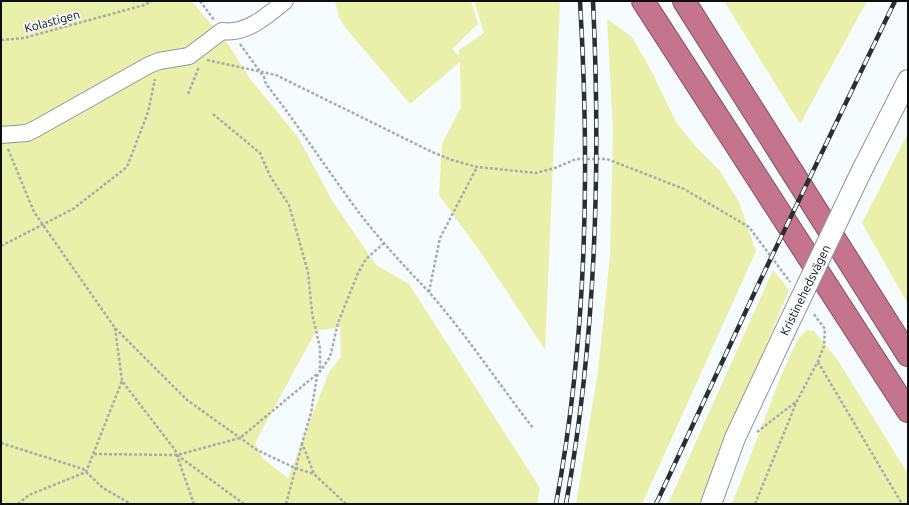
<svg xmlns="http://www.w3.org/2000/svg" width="909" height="505" font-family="Ubuntu,sans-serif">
<rect width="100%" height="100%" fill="#f6fbfe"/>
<path fill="#e9f0a9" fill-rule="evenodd" d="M 1,1 L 191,1 L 226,41 L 251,80 L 298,137 L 333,202 L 376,265 L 409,284 L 540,488 L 537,504 L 1,504 ZM 340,327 L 341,357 L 329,372 L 288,478 L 262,458 L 255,443 L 316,331 Z
M 335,1 L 471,1 L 478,24 L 452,49 L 459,56 L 459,50 L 484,33 L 474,1 L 560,1 L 545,350 L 486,260 L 439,195 L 442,144 L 461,107 L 460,62 L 410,104 L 344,26 L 339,17 Z
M 724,1 L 867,1 L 800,124 Z
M 607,19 L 632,37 L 652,72 L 676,122 L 696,147 L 720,171 L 739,202 L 756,251 L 642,504 L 576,504 L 598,371 L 610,256 L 613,130 Z
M 908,133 L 908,304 L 862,223 Z
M 773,270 L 789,290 L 700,504 L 668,504 Z
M 806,330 L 814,331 L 837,359 L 908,474 L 908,504 L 732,504 L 783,371 L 797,341 Z"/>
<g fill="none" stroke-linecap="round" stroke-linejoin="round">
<g stroke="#909599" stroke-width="18">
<path id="minor" d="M 1,135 L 27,133 L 37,128 L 149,65 L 159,61 L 189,56 L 222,31 C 246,35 268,15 285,1"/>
</g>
<g stroke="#909599" stroke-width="22">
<path id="tertiary" d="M 862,170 L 908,80
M 711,504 L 735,438 L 787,327"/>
</g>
<g stroke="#835060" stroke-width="24">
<path id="motorway" d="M 643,1 L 908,411
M 684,1 L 908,355"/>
</g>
<path stroke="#a8acaf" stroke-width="2.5" stroke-dasharray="3 2" stroke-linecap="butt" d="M 200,1 L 214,20
M 1,40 L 24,38 L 144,5 L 152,1
M 240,44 L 264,77 L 266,84 C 299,126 328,171 360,214 C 381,241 404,266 428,291 C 466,334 498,383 533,428
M 207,60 L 276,75 L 432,152 L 452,160 L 477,167 L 536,173 L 555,168 L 576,159 L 607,159 L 684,189 L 749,227 L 790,282
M 188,94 L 199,67
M 213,114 L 260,153 L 270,176 L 289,205 L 308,272 L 312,313 L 320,348 L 320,367 L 319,371
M 8,149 L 34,212 L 115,328 L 187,400 L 257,450 L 295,468 L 314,474
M 1,246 L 73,209 L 127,167 L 148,112 L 155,79
M 429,292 L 440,238 L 477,167
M 115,328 L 122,381 L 175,450 L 194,504
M 818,362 L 902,504
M 757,432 L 797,401
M 1,443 L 83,469 L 103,488 L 131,504
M 94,454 L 177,455 L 240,438 L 317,374
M 177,455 L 244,504
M 18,504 L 29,495 L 86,472 L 122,381
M 286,504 L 302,444
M 346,504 L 314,474 L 302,443 L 311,413 L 317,376 L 330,357 L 338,323 L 358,273 L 366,259 L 383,244
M 755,504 L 797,401 L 818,361 L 824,346 L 825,329 L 813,313"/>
<use href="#minor" stroke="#fff" stroke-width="16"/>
<use href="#tertiary" stroke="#fff" stroke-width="20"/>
<use href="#motorway" stroke="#c4748c" stroke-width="22"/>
<g stroke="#2b2e2f" stroke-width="4.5">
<path id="rail" d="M 556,504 C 587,338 590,169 580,1
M 566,504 C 596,339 601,169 593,1
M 656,504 L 759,283 L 895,1"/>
</g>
<use href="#rail" stroke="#f6fbfe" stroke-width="3" stroke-dasharray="9" stroke-linecap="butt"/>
<g stroke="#909599" stroke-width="22" stroke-linecap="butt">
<path id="tertiary-bridge" d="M 787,327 L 862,170"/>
</g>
<use href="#tertiary-bridge" stroke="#fff" stroke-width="20"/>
</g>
<g text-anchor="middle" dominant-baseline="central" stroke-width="3.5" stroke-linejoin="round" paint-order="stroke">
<g font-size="12" fill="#0b0d0e" stroke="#f6fbfe">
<text transform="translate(52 21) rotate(-15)">Kolastigen</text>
<text transform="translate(805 290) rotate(-64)">Kristinehedsvägen</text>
</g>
</g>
<rect width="909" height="505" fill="none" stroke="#0b0d0e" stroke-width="4"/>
</svg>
